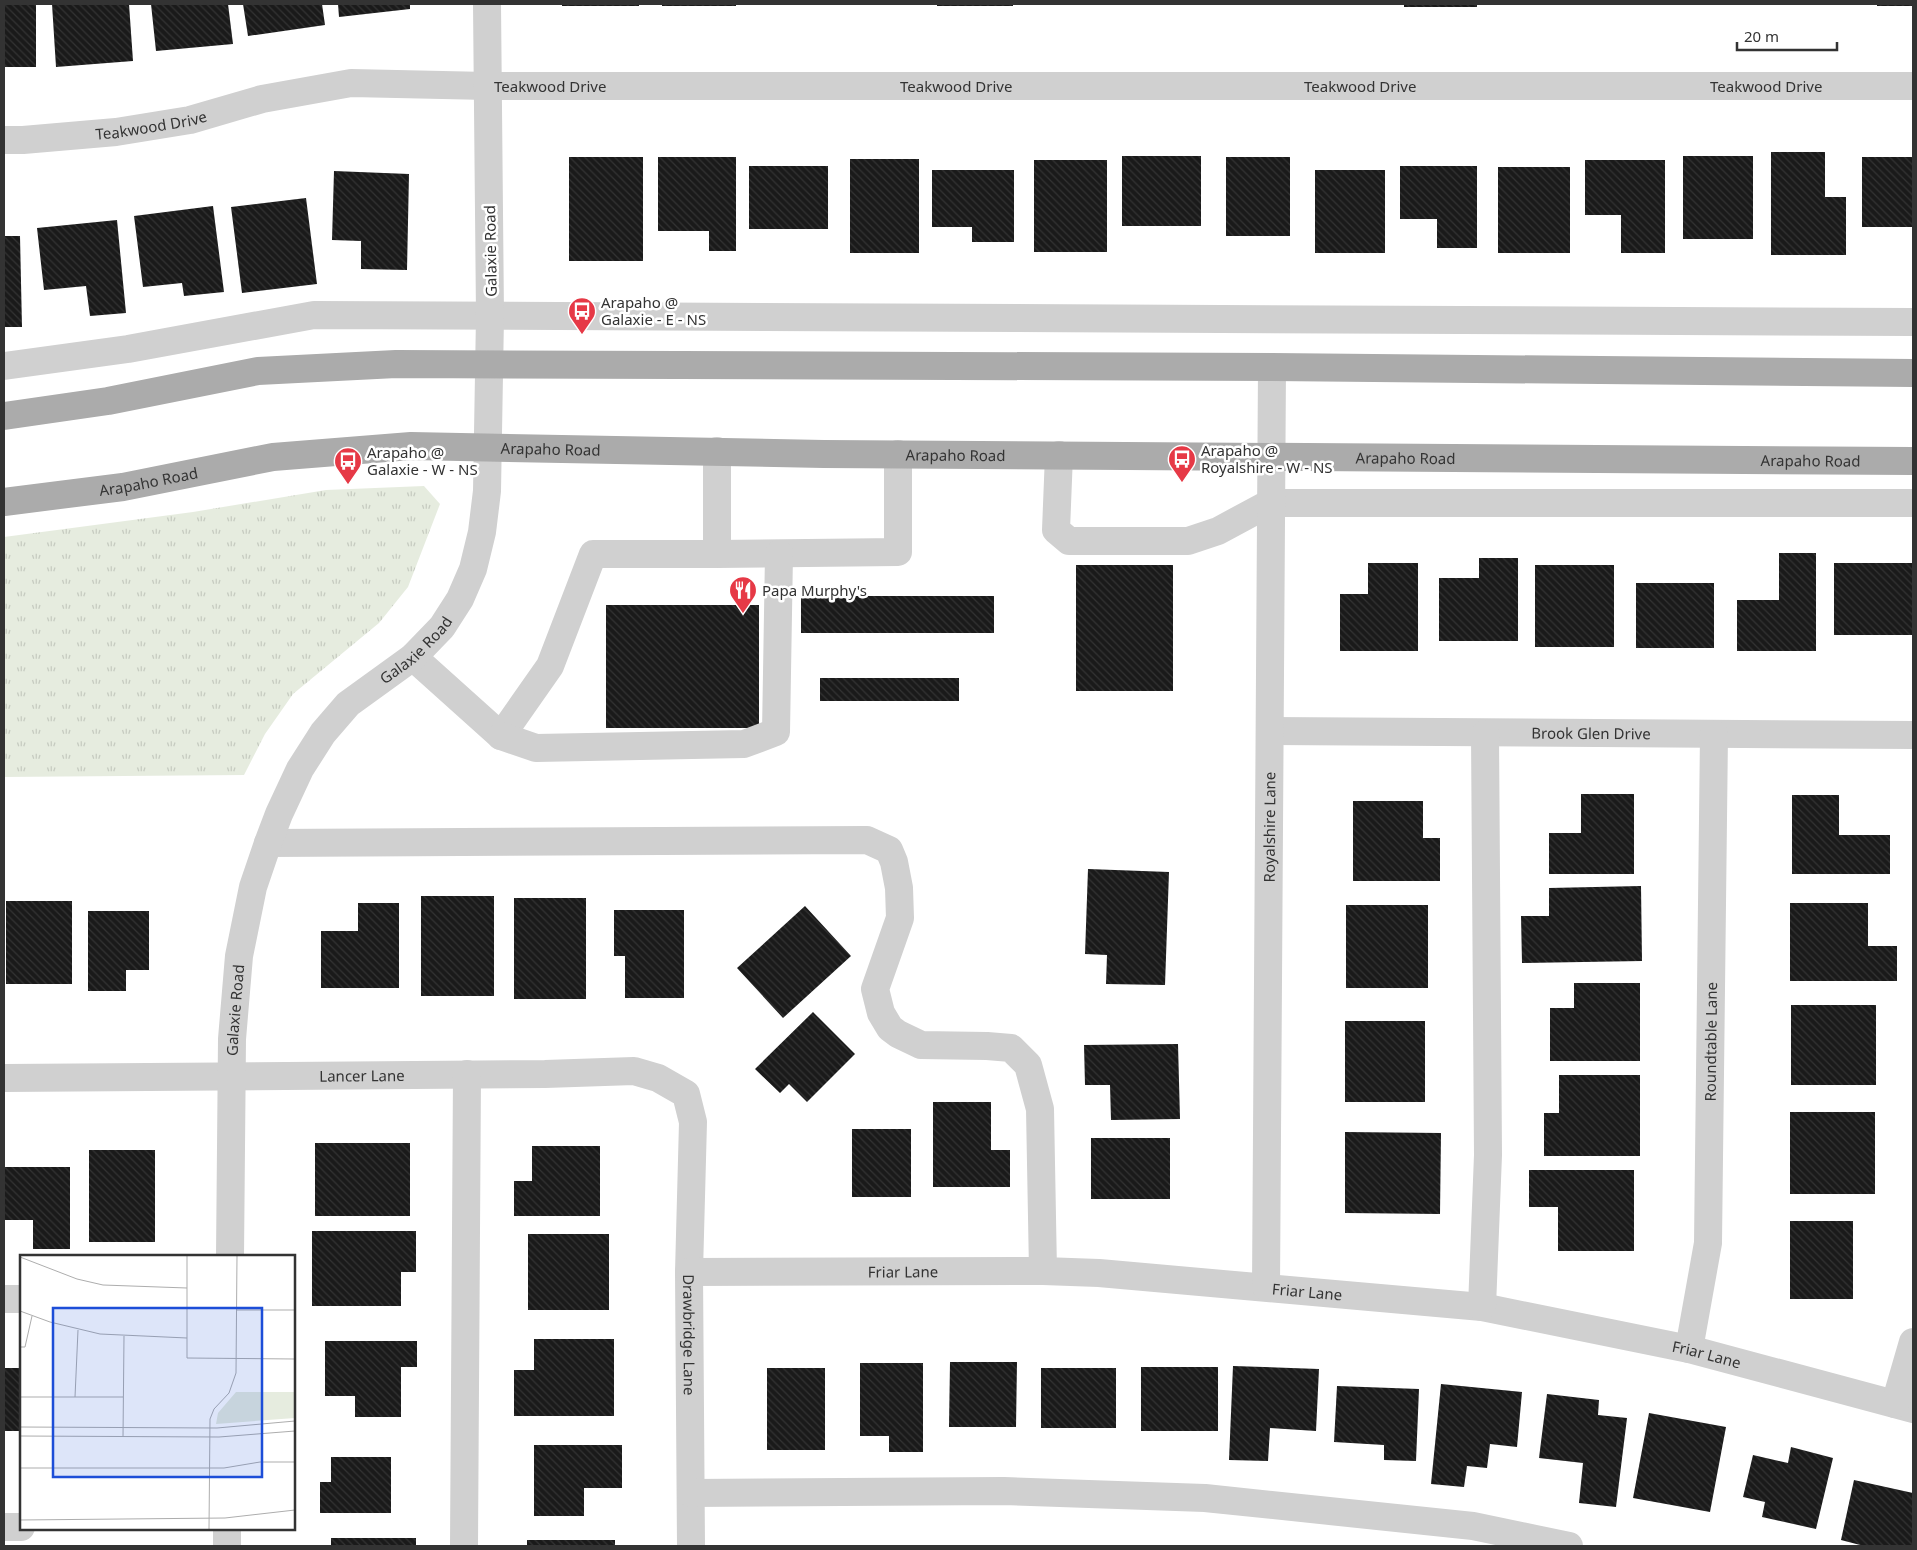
<svg xmlns="http://www.w3.org/2000/svg" width="1917" height="1550" font-family="'Noto Sans',sans-serif">
<defs>
<pattern id="grass-tufts" width="24" height="20" patternUnits="userSpaceOnUse" patternTransform="scale(1.25)"><rect width="24" height="20" fill="#e6ecdf"/><path d="M3 7l-1-3M5 7V3M7 7l1-3M15 17l-1-3M17 17v-4M19 17l1-3" fill="none" stroke="#c6cbc0"/></pattern>
<pattern id="building-back-hatch" width="6" height="6" patternUnits="userSpaceOnUse" patternTransform="scale(1.25)"><rect width="6" height="6" fill="#1a1a1a"/><path d="M-1 5l2 2M0 0l6 6M5-1l2 2" fill="none" stroke="#333"/></pattern>
</defs>
<rect width="100%" height="100%" fill="#fff"/>
<path fill="url(#grass-tufts)" d="M 424,486 L 440,504 L 408,587 L 379,623 L 293,694 L 265,734 L 244,775 L 4,777 L 4,537 L 193,512 L 326,490 Z"/>
<path fill="url(#building-back-hatch)" d="M 4,4 L 36,4 L 36,67 L 4,67 Z
M 52,4 L 129,4 L 133,61 L 56,67 Z
M 151,4 L 228,4 L 233,44 L 156,51 Z
M 243,4 L 322,4 L 325,25 L 248,36 Z
M 338,4 L 410,4 L 410,9 L 339,17 Z
M 562,4 L 639,4 L 639,6 L 562,6 Z
M 662,4 L 736,4 L 736,6 L 662,6 Z
M 937,4 L 1013,4 L 1013,6 L 937,6 Z
M 1404,4 L 1477,4 L 1477,7 L 1404,7 Z
M 1877,4 L 1913,4 L 1913,6 L 1877,6 Z
M 1771,152 L 1825,152 L 1825,197 L 1846,197 L 1846,255 L 1771,255 Z
M 1122,156 L 1201,156 L 1201,226 L 1122,226 Z
M 1683,156 L 1753,156 L 1753,239 L 1683,239 Z
M 569,157 L 643,157 L 643,261 L 569,261 Z
M 658,157 L 736,157 L 736,251 L 709,251 L 709,231 L 658,231 Z
M 1226,157 L 1290,157 L 1290,236 L 1226,236 Z
M 1862,157 L 1913,157 L 1913,227 L 1862,227 Z
M 850,159 L 919,159 L 919,253 L 850,253 Z
M 1034,160 L 1107,160 L 1107,252 L 1034,252 Z
M 1585,160 L 1665,160 L 1665,253 L 1621,253 L 1621,215 L 1585,215 Z
M 749,166 L 828,166 L 828,229 L 749,229 Z
M 1400,166 L 1477,166 L 1477,248 L 1437,248 L 1437,219 L 1400,219 Z
M 1498,167 L 1570,167 L 1570,253 L 1498,253 Z
M 932,170 L 1014,170 L 1014,242 L 972,242 L 972,227 L 932,227 Z
M 1315,170 L 1385,170 L 1385,253 L 1315,253 Z
M 334,171 L 409,174 L 407,270 L 361,269 L 361,241 L 332,240 Z
M 306,198 L 317,284 L 242,293 L 231,207 Z
M 213,206 L 224,292 L 184,296 L 182,283 L 143,287 L 134,216 Z
M 117,220 L 126,313 L 90,316 L 86,286 L 44,290 L 37,228 Z
M 4,236 L 20,236 L 22,327 L 4,327 Z
M 1779,553 L 1816,553 L 1816,651 L 1737,651 L 1737,600 L 1779,600 Z
M 1479,558 L 1518,558 L 1518,641 L 1439,641 L 1439,578 L 1479,578 Z
M 1368,563 L 1418,563 L 1418,651 L 1340,651 L 1340,594 L 1368,594 Z
M 1834,563 L 1912,563 L 1912,635 L 1834,635 Z
M 1076,565 L 1173,565 L 1173,691 L 1076,691 Z
M 1535,565 L 1614,565 L 1614,647 L 1535,647 Z
M 1636,583 L 1714,583 L 1714,648 L 1636,648 Z
M 801,596 L 994,596 L 994,633 L 801,633 Z
M 606,605 L 759,605 L 759,728 L 606,728 Z
M 820,678 L 959,678 L 959,701 L 820,701 Z
M 1581,794 L 1634,794 L 1634,874 L 1549,874 L 1549,833 L 1581,833 Z
M 1792,795 L 1839,795 L 1839,835 L 1890,835 L 1890,874 L 1792,874 Z
M 1353,801 L 1423,801 L 1423,838 L 1440,838 L 1440,881 L 1353,881 Z
M 1088,869 L 1169,872 L 1165,985 L 1106,984 L 1107,955 L 1085,954 Z
M 1641,886 L 1642,961 L 1522,963 L 1521,916 L 1549,916 L 1549,888 Z
M 421,896 L 494,896 L 494,996 L 421,996 Z
M 514,898 L 586,898 L 586,999 L 514,999 Z
M 6,901 L 72,901 L 72,984 L 6,984 Z
M 358,903 L 399,903 L 399,988 L 321,988 L 321,931 L 358,931 Z
M 1790,903 L 1868,903 L 1868,946 L 1897,946 L 1897,981 L 1790,981 Z
M 1346,905 L 1428,905 L 1428,988 L 1346,988 Z
M 805,906 L 851,956 L 783,1018 L 737,968 Z
M 614,910 L 684,910 L 684,998 L 625,998 L 625,956 L 614,956 Z
M 88,911 L 149,911 L 149,970 L 126,970 L 126,991 L 88,991 Z
M 1574,983 L 1640,983 L 1640,1061 L 1550,1061 L 1550,1008 L 1574,1008 Z
M 1791,1005 L 1876,1005 L 1876,1085 L 1791,1085 Z
M 813,1012 L 855,1054 L 807,1102 L 789,1084 L 780,1093 L 755,1069 Z
M 1345,1021 L 1425,1021 L 1425,1102 L 1345,1102 Z
M 1178,1044 L 1180,1119 L 1111,1120 L 1110,1085 L 1085,1085 L 1084,1045 Z
M 1559,1075 L 1640,1075 L 1640,1156 L 1544,1156 L 1544,1113 L 1559,1113 Z
M 933,1102 L 991,1102 L 991,1150 L 1010,1150 L 1010,1187 L 933,1187 Z
M 1790,1112 L 1875,1112 L 1875,1194 L 1790,1194 Z
M 852,1129 L 911,1129 L 911,1197 L 852,1197 Z
M 1345,1132 L 1441,1133 L 1440,1214 L 1345,1213 Z
M 1091,1138 L 1170,1138 L 1170,1199 L 1091,1199 Z
M 315,1143 L 410,1143 L 410,1216 L 315,1216 Z
M 532,1146 L 600,1146 L 600,1216 L 514,1216 L 514,1181 L 532,1181 Z
M 89,1150 L 155,1150 L 155,1242 L 89,1242 Z
M 4,1167 L 70,1167 L 70,1249 L 33,1249 L 33,1220 L 4,1220 Z
M 1529,1170 L 1634,1170 L 1634,1251 L 1558,1251 L 1558,1207 L 1529,1207 Z
M 1790,1221 L 1853,1221 L 1853,1299 L 1790,1299 Z
M 312,1231 L 416,1231 L 416,1272 L 401,1272 L 401,1306 L 312,1306 Z
M 528,1234 L 609,1234 L 609,1310 L 528,1310 Z
M 534,1339 L 614,1339 L 614,1416 L 514,1416 L 514,1370 L 534,1370 Z
M 325,1341 L 417,1341 L 417,1367 L 401,1367 L 401,1417 L 355,1417 L 355,1396 L 325,1396 Z
M 950,1362 L 1017,1362 L 1016,1427 L 949,1427 Z
M 860,1363 L 923,1363 L 923,1452 L 889,1452 L 889,1436 L 860,1436 Z
M 1233,1366 L 1319,1369 L 1316,1431 L 1270,1428 L 1268,1461 L 1229,1460 Z
M 1141,1367 L 1218,1367 L 1218,1431 L 1141,1431 Z
M 4,1368 L 21,1368 L 21,1431 L 4,1431 Z
M 767,1368 L 825,1368 L 825,1450 L 767,1450 Z
M 1041,1368 L 1116,1368 L 1116,1428 L 1041,1428 Z
M 1441,1384 L 1522,1392 L 1517,1447 L 1490,1444 L 1487,1468 L 1467,1466 L 1464,1487 L 1431,1484 Z
M 1337,1386 L 1419,1389 L 1416,1461 L 1384,1460 L 1384,1445 L 1334,1442 Z
M 1547,1394 L 1599,1400 L 1598,1415 L 1627,1418 L 1616,1507 L 1579,1503 L 1583,1463 L 1539,1458 Z
M 1649,1413 L 1726,1427 L 1710,1512 L 1633,1498 Z
M 534,1445 L 622,1445 L 622,1488 L 584,1488 L 584,1516 L 534,1516 Z
M 1791,1447 L 1833,1458 L 1816,1529 L 1762,1517 L 1765,1502 L 1743,1497 L 1753,1455 L 1788,1463 Z
M 331,1457 L 391,1457 L 391,1513 L 320,1513 L 320,1482 L 331,1482 Z
M 1854,1480 L 1913,1493 L 1913,1546 L 1864,1546 L 1841,1540 Z
M 331,1538 L 416,1538 L 416,1546 L 331,1546 Z
M 527,1540 L 615,1540 L 615,1546 L 527,1546 Z"/>
<g fill="none" stroke-linecap="round" stroke-linejoin="round">
<g stroke="#d0d0d0" stroke-width="28">
<path id="s1" d="M 4,140 L 23,140 L 116,132 L 190,120 L 262,99 L 351,83 L 488,86 L 1913,86"/>
<path d="M 4,366 L 128,349 L 314,315 L 1913,322"/>
<path d="M 1059,455 L 1056,530 L 1069,541 L 1188,541 L 1218,531 L 1270,503 L 1913,503"/>
<path d="M 717,554 L 898,552 L 898,454"/>
<path d="M 413,657 L 501,736 L 550,666 L 593,554 L 717,554 L 717,451"/>
<path id="s2" d="M 1270,731 L 1913,735"/>
<path d="M 501,736 L 536,748 L 744,744 L 776,732 L 779,554"/>
<path d="M 268,843 L 867,840 L 889,850 L 894,862 L 899,888 L 900,918 L 875,989 L 881,1013 L 890,1028 L 898,1034 L 921,1045 L 987,1046 L 1011,1048 L 1028,1065 L 1040,1109 L 1043,1271"/>
<path id="s3" d="M 4,1078 L 545,1074 L 634,1071 L 658,1078 L 686,1094 L 693,1122 L 689,1272 L 691,1546"/>
<path id="s4" d="M 230,1256 L 232,1039 L 239,956 L 253,887 L 268,843 L 279,814 L 300,769 L 323,733 L 348,704 L 413,657 L 442,627 L 460,599 L 473,569 L 482,532 L 487,491 L 490,316 L 487,4"/>
<path id="s5" d="M 689,1272 L 1043,1271 L 1099,1273 L 1482,1307 L 1689,1349 L 1913,1409"/>
<path id="s6" d="M 1266,1287 L 1272,367"/>
<path d="M 4,1299 L 21,1299"/>
<path d="M 1482,1307 L 1488,1155 L 1485,734"/>
<path id="s7" d="M 1689,1349 L 1708,1243 L 1714,734"/>
<path d="M 1895,1404 L 1913,1342"/>
<path d="M 691,1493 L 1004,1491 L 1205,1498 L 1473,1526 L 1569,1546"/>
<path d="M 4,1527 L 21,1527"/>
<path d="M 227,1529 L 227,1546"/>
<path d="M 464,1546 L 467,1074"/>
</g>
<g stroke="#ababab" stroke-width="28">
<path d="M 4,416 L 108,401 L 258,371 L 396,364 L 1272,367 L 1913,373"/>
<path id="s8" d="M 4,502 L 123,487 L 273,457 L 411,446 L 824,454 L 1913,461"/>
</g>
</g>
<defs>
<g id="bus-pin" transform="scale(1.4375)"><path d="M0 17L-7.5 6A9.5 9.5 0 1 1 7.5 6Z" fill="#e63946" stroke="#fff"/><path d="M-5-6H5V4H4V6H2V4H-2V6H-4V4H-5ZM-3.5-4V0h7V-4ZM-3.5 1.2v1.5H-2V1.2ZM2 1.2v1.5H3.5V1.2Z" fill="#fff"/></g>
<g id="restaurant-pin" transform="scale(1.4375)"><path d="M0 17L-7.5 6A9.5 9.5 0 1 1 7.5 6Z" fill="#e63946" stroke="#fff"/><path d="M-5-6h1v4h1v-4h1v4h1v-4h1v5L-1.5 .5V6h-2V.5L-5-1ZM5-6V6H3V1.5H1.5Q1.5-4 5-6Z" fill="#fff"/></g>
</defs>
<g fill-rule="evenodd">
<use href="#bus-pin" x="582" y="311"/>
<use href="#bus-pin" x="1182" y="459"/>
<use href="#bus-pin" x="348" y="461"/>
<use href="#restaurant-pin" x="743" y="590"/>
</g>
<g text-anchor="middle" dominant-baseline="central" stroke-width="5" stroke-linejoin="round" paint-order="stroke">
<g font-size="15" fill="#333" stroke="#fff">
<text stroke="none"><textPath href="#s1" startOffset="552">Teakwood Drive</textPath></text>
<text stroke="none"><textPath href="#s1" startOffset="958">Teakwood Drive</textPath></text>
<text stroke="none"><textPath href="#s1" startOffset="1362">Teakwood Drive</textPath></text>
<text stroke="none"><textPath href="#s1" startOffset="1768">Teakwood Drive</textPath></text>
<text stroke="none"><textPath href="#s1" startOffset="148">Teakwood Drive</textPath></text>
<text transform="translate(490 251) rotate(-91)">Galaxie Road</text>
<text stroke="none"><textPath href="#s8" startOffset="551">Arapaho Road</textPath></text>
<text stroke="none"><textPath href="#s8" startOffset="956">Arapaho Road</textPath></text>
<text stroke="none"><textPath href="#s8" startOffset="1406">Arapaho Road</textPath></text>
<text stroke="none"><textPath href="#s8" startOffset="1811">Arapaho Road</textPath></text>
<text stroke="none"><textPath href="#s8" startOffset="146">Arapaho Road</textPath></text>
<text stroke="none"><textPath href="#s4" startOffset="666">Galaxie Road</textPath></text>
<text stroke="none"><textPath href="#s2" startOffset="321">Brook Glen Drive</textPath></text>
<text stroke="none"><textPath href="#s6" startOffset="460">Royalshire Lane</textPath></text>
<text stroke="none"><textPath href="#s4" startOffset="246">Galaxie Road</textPath></text>
<text stroke="none"><textPath href="#s7" startOffset="309">Roundtable Lane</textPath></text>
<text stroke="none"><textPath href="#s3" startOffset="358">Lancer Lane</textPath></text>
<text stroke="none"><textPath href="#s5" startOffset="214">Friar Lane</textPath></text>
<text stroke="none"><textPath href="#s5" startOffset="619">Friar Lane</textPath></text>
<text stroke="none"><textPath href="#s3" startOffset="929">Drawbridge Lane</textPath></text>
<text stroke="none"><textPath href="#s5" startOffset="1024">Friar Lane</textPath></text>
</g>
<g font-size="15" fill="#333" stroke="#fff" text-anchor="start">
<text x="601" y="302">Arapaho @<tspan x="601" dy="17">Galaxie - E - NS</tspan></text>
<text x="1201" y="450">Arapaho @<tspan x="1201" dy="17">Royalshire - W - NS</tspan></text>
<text x="367" y="452">Arapaho @<tspan x="367" dy="17">Galaxie - W - NS</tspan></text>
<text x="762" y="590">Papa Murphy's</text>
</g>
</g>
<g transform="translate(20 1255)">
<rect width="275" height="275" fill="#fff"/>
<path d="M 216,137 L 275,137 L 275,163 L 196,169 L 198,158 Z" fill="#e6ecdf"/>
<path fill="none" stroke="#adadad" stroke-width="1" d="M 167,1 L 167,103 L 275,104M 0,2 L 57,24 L 83,30 L 167,33M 217,55 L 275,55M 0,56 L 30,67 L 80,79 L 167,83M 0,92 L 5,92 L 12,61M 0,142 L 103,142M 55,142 L 58,75M 0,172 L 197,173 L 275,166M 0,181 L 199,182 L 275,176M 103,182 L 104,81M 0,213 L 204,213 L 240,207 L 275,207M 0,265 L 205,263 L 275,255M 189,274 L 190,164 L 194,154 L 209,138 L 216,118 L 217,1"/>
<path fill="#1d4ed8" fill-opacity="0.15" stroke="#1d4ed8" stroke-width="2.5" d="M 33,53 L 242,53 L 242,222 L 33,222 Z"/>
<rect width="275" height="275" fill="none" stroke="#333" stroke-width="2.5"/>
</g>
<rect width="1917" height="1550" fill="none" stroke="#333333" stroke-width="10"/>
<path d="M1737 42v8h100v-8" fill="none" stroke="#333333" stroke-width="2.5"/>
<text x="1744" y="42" font-size="15" fill="#333333" stroke="#ffffff" stroke-width="4" paint-order="stroke">20 m</text>
</svg>
